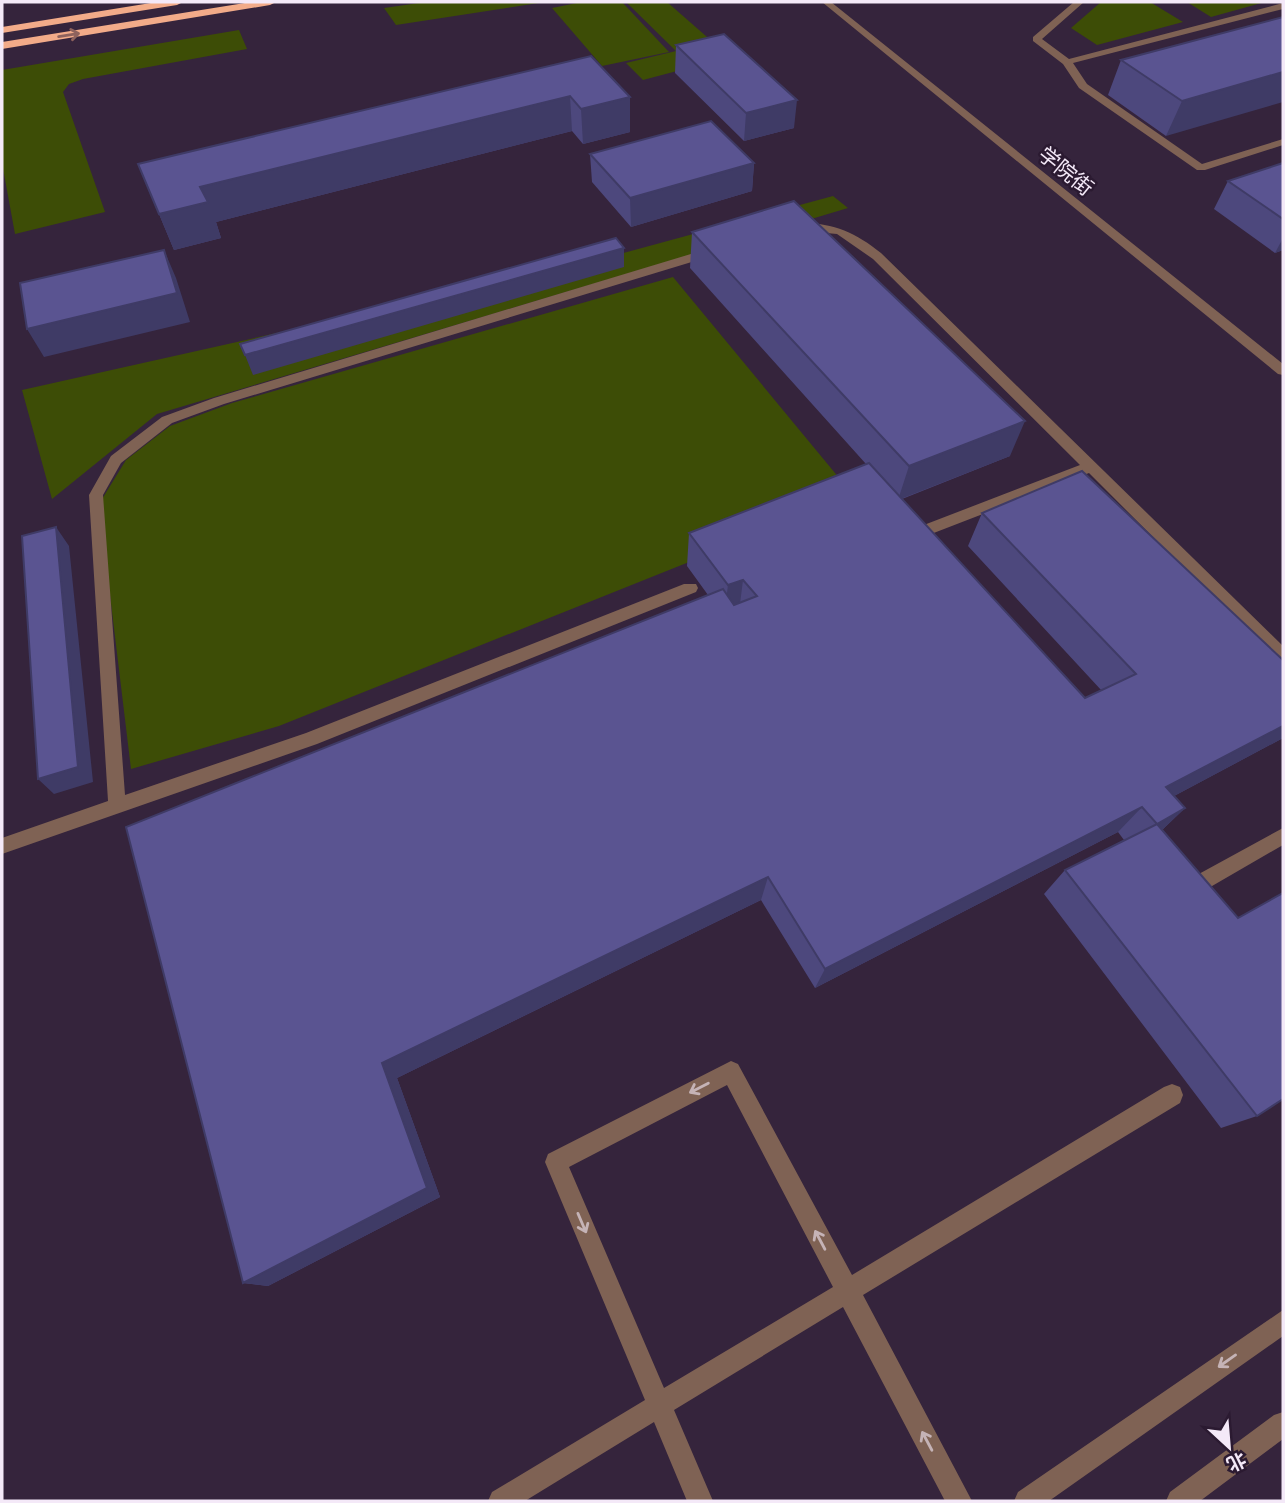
<svg xmlns="http://www.w3.org/2000/svg" width="1285" height="1503" font-family="Arial,'Noto Sans SC',sans-serif">
<rect width="100%" height="100%" fill="#35243c"/>
<path fill="#3d4d06" d="M 426,2 L 545,2 L 396,25 L 384,8 Z
M 582,2 L 622,2 L 669,52 L 602,66 L 552,8 Z
M 626,2 L 667,2 L 730,57 L 643,80 L 626,63 L 676,51 Z
M 1101,2 L 1150,2 L 1183,22 L 1097,45 L 1071,28 Z
M 1187,2 L 1265,2 L 1211,17 Z
M 239,30 L 247,49 L 83,79 L 69,84 L 63,92 L 105,212 L 15,234 L 2,163 L 2,70 Z
M 833,196 L 848,208 L 157,414 L 52,499 L 22,390 L 572,267 Z
M 673,277 L 854,496 L 279,726 L 131,769 L 99,504 L 126,460 L 170,426 L 232,403 Z"/>
<g fill="none" stroke-linecap="round" stroke-linejoin="round">
<path fill="#7f6254" fill-rule="evenodd" d="M 822,2 L 831,2 L 1283,364 L 1283,375 L 1278,374 Z
M 1074,2 L 1084,2 L 1042,39 L 1069,59 L 1283,3 L 1283,9 L 1073,63 L 1087,84 L 1202,164 L 1283,139 L 1283,145 L 1205,170 L 1197,170 L 1079,88 L 1063,64 L 1033,41 L 1033,37 Z
M 798,223 C 832,222 855,232 881,253 L 1283,646 L 1283,663 L 1277,661 L 1089,473 L 913,541 L 903,541 L 900,537 L 903,533 L 1080,465 L 873,259 L 837,234 L 794,230 L 794,224 Z
M 714,247 L 718,248 L 718,254 L 224,404 L 172,423 L 121,463 L 103,495 L 125,795 L 306,733 L 684,584 L 696,584 L 698,588 L 696,592 L 317,744 L 2,854 L 2,838 L 108,801 L 89,495 L 111,456 L 162,417 L 214,398 Z
M 1283,828 L 1283,845 L 1200,893 L 1193,896 L 1186,893 L 1184,887 L 1186,881 Z
M 731,1061 L 738,1064 L 852,1275 L 1164,1087 L 1172,1084 L 1180,1087 L 1183,1095 L 1180,1103 L 863,1295 L 972,1501 L 945,1501 L 843,1307 L 674,1410 L 713,1501 L 687,1501 L 654,1422 L 525,1501 L 488,1501 L 492,1492 L 645,1400 L 545,1162 L 548,1154 ZM 727,1085 L 833,1287 L 664,1388 L 569,1167 Z
M 1283,1310 L 1283,1336 L 1049,1501 L 1014,1501 L 1018,1492 Z
M 1283,1412 L 1283,1439 L 1200,1501 L 1166,1501 L 1170,1492 L 1274,1415 Z"/>
<path fill="#f2ab89" fill-rule="evenodd" d="M 157,2 L 183,2 L 177,5 L 2,33 L 2,27 Z
M 251,2 L 276,2 L 270,5 L 2,49 L 2,42 Z"/>
</g>
<path fill="#4d487d" d="M 1283,17 L 1166,136 L 1108,95 L 1121,60 Z
M 676,45 L 794,128 L 744,141 L 675,73 Z
M 591,56 L 630,97 L 630,132 L 583,144 L 572,131 L 216,222 L 221,238 L 174,250 L 159,214 Z
M 590,154 L 754,163 L 752,191 L 631,227 L 592,182 Z
M 1283,163 L 1283,250 L 1275,253 L 1214,209 L 1228,181 Z
M 692,232 L 1010,456 L 902,499 L 1085,698 L 1102,691 L 968,546 L 982,513 L 1283,660 L 1283,738 L 1174,796 L 1185,808 L 1162,830 L 1257,1116 L 1221,1128 L 1044,894 L 1065,870 L 1124,840 L 1118,832 L 815,988 L 761,900 L 397,1078 L 440,1197 L 268,1286 L 243,1283 L 708,595 L 687,566 L 689,533 L 866,464 L 690,268 Z"/>
<path fill="#3f3b66" d="M 1283,72 L 1283,102 L 1166,136 L 1182,101 Z
M 570,96 L 572,131 L 216,222 L 221,238 L 174,250 L 159,214 L 200,187 Z
M 630,97 L 630,132 L 583,144 L 581,109 Z
M 797,100 L 794,128 L 744,141 L 746,113 Z
M 754,163 L 752,191 L 631,227 L 630,198 Z
M 1283,238 L 1283,250 L 1275,253 Z
M 624,248 L 624,267 L 253,375 L 245,355 Z
M 164,250 L 176,278 L 190,322 L 44,357 L 27,329 Z
M 1025,421 L 1010,456 L 898,500 L 909,466 Z
M 56,527 L 69,546 L 93,782 L 54,794 L 38,779 Z
M 743,580 L 739,612 L 724,617 L 728,585 Z
M 1283,726 L 1283,738 L 1146,811 L 1166,787 Z
M 1142,807 L 1118,832 L 815,988 L 825,969 Z
M 1185,808 L 1158,834 L 1157,824 Z
M 768,877 L 761,900 L 397,1078 L 440,1197 L 268,1286 L 243,1283 L 382,1063 Z"/>
<path fill="#5a5491" stroke="#3f3b66" stroke-width="2" d="M 1283,17 L 1283,72 L 1182,101 L 1121,60 Z
M 724,34 L 797,100 L 746,113 L 676,45 Z
M 591,56 L 630,97 L 581,109 L 570,96 L 200,187 L 208,202 L 159,214 L 138,164 Z
M 711,121 L 754,163 L 630,198 L 590,154 Z
M 1283,163 L 1283,219 L 1228,181 Z
M 794,201 L 1025,421 L 909,466 L 692,232 Z
M 616,238 L 624,248 L 245,355 L 240,344 Z
M 164,250 L 177,293 L 27,329 L 20,283 Z
M 869,463 L 1085,698 L 1136,674 L 982,513 L 1082,471 L 1283,660 L 1283,726 L 1166,787 L 1185,808 L 1157,824 L 1142,807 L 825,969 L 768,877 L 382,1063 L 427,1188 L 243,1283 L 126,827 L 723,589 L 734,605 L 757,596 L 743,580 L 728,585 L 689,533 Z
M 56,527 L 78,767 L 38,779 L 22,536 Z
M 1157,824 L 1238,918 L 1283,893 L 1283,1099 L 1257,1116 L 1065,870 Z"/>
<defs><path id="oneway-shaft" d="M-6 0H5M1.5-3L5.5 0L1.5 3" fill="none" stroke-width="1.6" stroke-linecap="round" stroke-linejoin="round" transform="scale(1.75)"/></defs>
<use stroke="#8e625d" href="#oneway-shaft" transform="translate(69 35) rotate(-9)"/>
<g stroke="#c5b3b6">
<use href="#oneway-shaft" transform="translate(699 1088) rotate(153)"/>
<use href="#oneway-shaft" transform="translate(582 1223) rotate(67)"/>
<use href="#oneway-shaft" transform="translate(820 1240) rotate(-118)"/>
<use href="#oneway-shaft" transform="translate(1227 1361) rotate(145)"/>
<use href="#oneway-shaft" transform="translate(927 1441) rotate(-118)"/>
</g>
<g text-anchor="middle" dominant-baseline="central" stroke-width="5" stroke-linejoin="round" paint-order="stroke">
<g font-size="21" fill="#f4e9f8" stroke="#2b1a31">
<text transform="translate(1066 171) rotate(39)">学院街</text>
</g>
</g>
<rect width="1285" height="1503" fill="none" stroke="#f4e9f8" stroke-width="7"/>
<g transform="translate(1229 1447) rotate(154)" stroke="#2b1a31" stroke-width="5" paint-order="stroke">
<path d="M0-5L12 26L0 18L-12 26Z" fill="#f4e9f8"/>
<text y="-10" font-size="19" font-weight="bold" text-anchor="middle" fill="#f4e9f8">北</text>
</g>
</svg>
